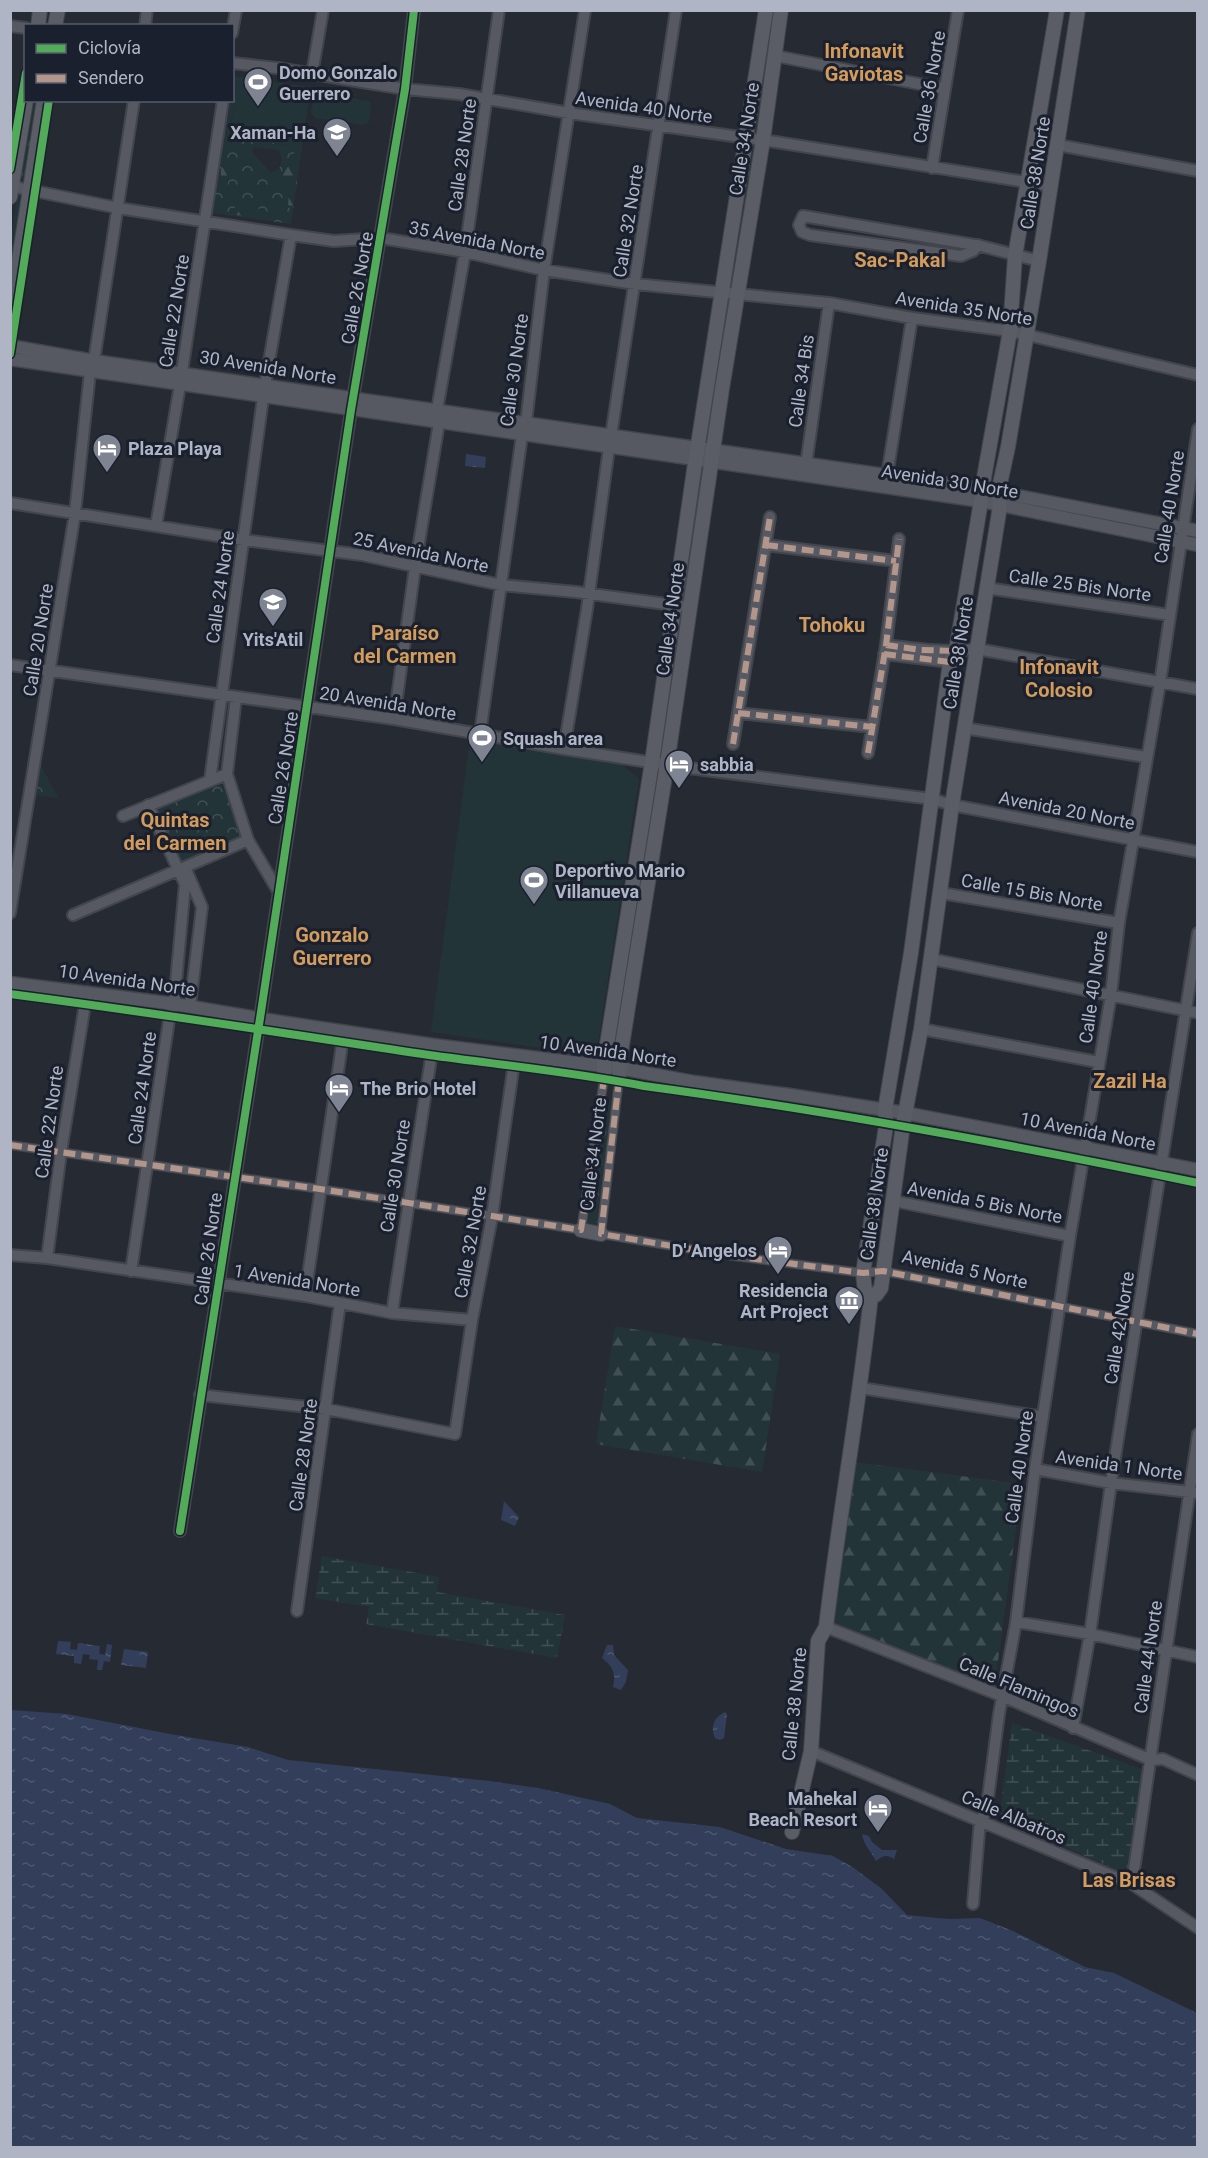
<svg xmlns="http://www.w3.org/2000/svg" width="1208" height="2158" font-family="Roboto,sans-serif">
<defs>
<pattern id="grass-tufts" width="24" height="20" patternUnits="userSpaceOnUse" patternTransform="scale(1.5)"><rect width="24" height="20" fill="#233438"/><path d="M3 7l-1-3M5 7V3M7 7l1-3M15 17l-1-3M17 17v-4M19 17l1-3" fill="none" stroke="#404f53"/></pattern>
<pattern id="forest-firs" width="22" height="20" patternUnits="userSpaceOnUse" patternTransform="scale(1.5)"><rect width="22" height="20" fill="#233438"/><path d="M5 1l3.5 6h-7zM16 11l3.5 6h-7z" fill="#404f53"/></pattern>
<pattern id="wetland-marsh" width="20" height="14" patternUnits="userSpaceOnUse" patternTransform="scale(1.5)"><rect width="20" height="14" fill="#233438"/><path d="M1 5h8M5 5V1M11 12h8M15 12V8" fill="none" stroke="#404f53"/></pattern>
<pattern id="park-crowns" width="20" height="18" patternUnits="userSpaceOnUse" patternTransform="scale(1.5)"><rect width="20" height="18" fill="#233438"/><path d="M2 6a3 3 0 1 1 6 0M12 15a3 3 0 1 1 6 0" fill="none" stroke="#404f53"/></pattern>
<pattern id="water-ripples" width="26" height="14" patternUnits="userSpaceOnUse" patternTransform="scale(1.5)"><rect width="26" height="14" fill="#323e5a"/><path d="M2 4q2-2 4 0t4 0M15 11q2-2 4 0t4 0" fill="none" stroke="#4d5870"/></pattern>
</defs>
<rect width="100%" height="100%" fill="#262a33"/>
<path fill="url(#grass-tufts)" d="M 773,13 L 775,15 L 757,133 L 754,130 L 771,14 Z
M 33,101 L 39,101 L 27,178 L 24,180 L 21,177 Z
M 751,144 L 756,144 L 732,287 L 730,285 Z
M 21,194 L 23,198 L 11,278 L 11,237 L 17,195 Z
M 728,300 L 731,300 L 709,444 L 707,445 L 705,442 Z
M 700,464 L 704,464 L 698,522 L 685,600 L 683,601 L 682,599 Z
M 681,614 L 683,617 L 661,755 L 660,753 L 679,615 Z
M 634,913 L 637,914 L 614,1065 L 610,1065 Z
M 608,1100 L 610,1100 L 612,1105 L 596,1226 L 587,1224 L 606,1103 Z"/>
<path fill="url(#forest-firs)" d="M 233,76 L 260,80 L 259,84 L 237,81 L 229,135 L 225,134 L 230,101 L 232,100 Z
M 294,153 L 300,154 L 292,213 L 274,177 L 283,173 L 287,162 Z
M 222,164 L 231,165 L 226,193 L 218,192 Z
M 235,205 L 262,209 L 261,219 L 234,215 Z
M 615,1326 L 780,1354 L 762,1472 L 596,1444 Z
M 854,1462 L 1022,1484 L 994,1690 L 833,1622 Z"/>
<path fill="url(#wetland-marsh)" d="M 322,1556 L 439,1577 L 437,1592 L 565,1615 L 557,1658 L 366,1624 L 369,1607 L 315,1598 Z
M 1012,1723 L 1142,1769 L 1127,1874 L 999,1819 Z"/>
<path fill="url(#park-crowns)" fill-rule="evenodd" d="M 224,136 L 302,147 L 291,224 L 213,213 ZM 255,147 L 279,150 L 282,161 L 279,169 L 271,173 L 251,151 ZM 294,153 L 300,154 L 292,212 L 288,205 L 289,194 L 275,177 L 283,173 L 287,162 ZM 222,164 L 231,165 L 226,193 L 218,191 ZM 235,206 L 261,209 L 261,218 L 234,215 Z
M 40,764 L 58,798 L 36,795 Z
M 220,780 L 243,838 L 180,865 L 155,806 Z"/>
<path fill="#233438" d="M 233,76 L 311,87 L 302,147 L 224,136 L 229,100 L 225,134 L 230,134 L 237,81 L 259,84 L 259,80 L 234,77 L 233,83 Z
M 315,93 L 369,101 L 371,104 L 369,122 L 364,125 L 315,118 L 311,113 Z
M 470,739 L 623,765 L 639,779 L 596,1056 L 431,1032 Z"/>
<path fill="url(#water-ripples)" d="M 466,454 L 486,457 L 485,468 L 465,466 Z
M 504,1501 L 519,1517 L 515,1526 L 501,1520 Z
M 58,1641 L 71,1642 L 70,1649 L 77,1650 L 78,1643 L 100,1646 L 99,1654 L 105,1655 L 107,1644 L 112,1645 L 110,1662 L 104,1661 L 102,1670 L 97,1670 L 98,1660 L 89,1659 L 90,1655 L 83,1654 L 81,1664 L 74,1663 L 74,1656 L 56,1654 Z
M 607,1645 L 613,1645 L 614,1655 L 628,1670 L 626,1682 L 621,1690 L 613,1687 C 616,1672 613,1667 602,1658 Z
M 124,1649 L 148,1652 L 146,1668 L 121,1665 Z
M 10,1710 L 67,1714 L 170,1734 L 248,1747 L 288,1760 L 490,1781 L 538,1788 L 610,1804 L 637,1818 L 720,1827 L 786,1849 L 833,1856 L 854,1868 L 882,1889 L 907,1915 L 948,1919 L 980,1918 L 1013,1931 L 1085,1967 L 1114,1973 L 1197,2013 L 1197,2147 L 11,2147 Z
M 725,1712 L 727,1714 L 724,1738 L 720,1740 L 715,1738 C 710,1727 714,1717 725,1712 Z
M 862,1834 L 869,1836 L 872,1842 L 882,1850 L 897,1850 L 894,1859 C 886,1854 883,1856 876,1861 C 871,1851 864,1846 862,1834 Z"/>
<g fill="none" stroke-linecap="round" stroke-linejoin="round">
<g stroke="#42454c" stroke-width="10">
<path id="pedestrian" d="M 619,1080 L 601,1234 L 726,1255 L 863,1273 L 883,1271 L 1198,1334
M 10,1145 L 320,1189 L 581,1230 L 604,1079"/>
</g>
<g stroke="#42454c" stroke-width="14">
<path id="minor" d="M 10,26 L 26,28
M 145,26 L 147,10
M 232,33 L 236,10
M 776,56 L 945,89
M 232,63 L 277,68 L 405,89 L 459,94 L 569,113 L 776,142 L 1051,186
M 312,74 L 323,10
M 1058,145 L 1198,171
M 932,168 L 958,10
M 10,186 L 118,208 L 291,235 L 334,241 L 381,238 L 465,252 L 544,270 L 635,284 L 829,303 L 912,318 L 1010,331 L 1198,375
M 978,245 L 973,251 L 961,256 L 810,235 L 802,232 L 799,225 L 803,216 L 981,246 L 1039,261
M 94,361 L 134,100
M 265,385 L 291,235
M 437,410 L 465,252 L 499,10
M 611,436 L 676,10
M 806,465 L 829,303
M 887,476 L 912,318
M 10,503 L 244,540 L 362,555 L 501,585 L 576,592 L 681,606
M 156,526 L 180,385 L 223,100
M 766,545 L 896,561
M 986,588 L 1170,615
M 886,645 C 916,649 946,653 977,649 L 1198,689
M 884,654 L 950,662
M 10,665 L 394,719 L 564,749 L 681,767 L 932,799 L 952,805 L 1198,852
M 236,697 L 227,774 L 248,840 L 278,891
M 738,713 L 872,727
M 394,719 L 415,567 L 439,423
M 964,728 L 1146,757
M 480,734 L 522,435 L 526,423 L 544,270 L 585,10
M 733,744 L 770,517
M 564,749 L 587,609 L 609,448
M 868,753 L 886,645 L 899,539
M 210,780 L 263,398
M 123,816 L 227,774
M 187,872 L 202,907 L 190,1006
M 941,893 L 1119,923
M 10,913 L 75,513 L 90,372
M 73,915 L 248,840
M 931,959 L 1198,1013
M 921,1029 L 1098,1062
M 894,1201 L 1070,1236
M 10,1255 L 47,1258 L 305,1296 L 392,1313 L 472,1320
M 47,1258 L 61,1152 L 87,992
M 131,1271 L 169,1020 L 174,1004 L 185,884 L 148,805
M 305,1296 L 344,1031
M 392,1313 L 433,1045
M 861,1388 L 1043,1417
M 200,1395 L 326,1409 L 455,1434 L 472,1320 L 492,1217 L 515,1056
M 1035,1469 L 1111,1483 L 1198,1493
M 180,1531 L 261,1012 L 351,410 L 405,89 L 414,10
M 297,1611 L 340,1303
M 1016,1622 L 1090,1634 L 1198,1657
M 826,1627 L 1002,1696 L 1151,1760 L 1163,1759 L 1198,1775
M 1073,1728 L 1090,1634 L 1111,1483 L 1198,933
M 811,1751 L 1132,1884 L 1198,1928
M 1132,1884 L 1198,1434
M 973,1904 L 980,1820 L 986,1813 L 999,1714 L 1016,1622 L 1035,1469 L 1070,1236 L 1111,995 L 1119,923 L 1160,683 L 1198,429"/>
</g>
<g stroke="#42454c" stroke-width="15">
<path id="tertiary" d="M 10,346 L 94,361 L 982,489 L 1198,531
M 10,359 L 981,501 L 1198,545
M 10,983 L 174,1004 L 274,1021 L 433,1045 L 619,1068 L 694,1082 L 790,1095 L 905,1113 L 1198,1170"/>
</g>
<g stroke="#42454c" stroke-width="16">
<path id="secondary" d="M 38,26 L 40,10
M 55,26 L 58,10
M 10,197 L 26,100
M 10,317 L 44,100
M 982,489 L 1010,331 L 1015,256 L 1057,10
M 604,1079 L 604,1063 L 652,762 L 694,470 L 766,10
M 619,1080 L 620,1058 L 667,764 L 722,389 L 763,140 L 781,10
M 581,1230 L 601,1234
M 871,1296 L 876,1295 L 881,1288 L 903,1125 L 921,1029 L 952,805 L 1000,506 L 998,493 L 1008,447 L 1039,261 L 1078,10
M 871,1296 L 865,1291 L 863,1273 L 886,1126 L 885,1110 L 911,953 L 950,662 L 956,651 L 981,501
M 792,1832 L 811,1751 L 818,1641 L 826,1627 C 839,1516 859,1407 871,1296"/>
</g>
<use href="#pedestrian" stroke="#565961" stroke-width="8"/>
<use href="#minor" stroke="#565961" stroke-width="10"/>
<use href="#tertiary" stroke="#565961" stroke-width="12"/>
<use href="#secondary" stroke="#5a5d66" stroke-width="14"/>
<path stroke="#b2968c" stroke-width="6" stroke-dasharray="12 6" stroke-linecap="butt" d="M 766,545 L 896,561
M 886,645 L 921,650 L 956,651
M 884,654 L 950,662
M 738,713 L 872,727
M 733,744 L 770,517
M 868,753 L 886,645 L 899,539
M 619,1080 L 601,1234 L 726,1255 L 863,1273 L 883,1271 L 1198,1334
M 10,1145 L 320,1189 L 581,1230 L 604,1079"/>
<g stroke="#1a202d" stroke-width="11">
<path id="cycleway" d="M 10,169 L 26,73
M 10,354 L 49,100
M 10,994 C 150,1012 289,1034 429,1055 C 501,1065 573,1072 644,1086 C 831,1111 1014,1145 1198,1183
M 180,1531 L 261,1012 L 351,410 L 405,89 L 414,10"/>
</g>
<use href="#cycleway" stroke="#51ab58" stroke-width="8"/>
</g>
<defs>
<g id="stadium-pin" transform="scale(1.5)"><path d="M0 17L-7.5 6A9.5 9.5 0 1 1 7.5 6Z" fill="#7f8492" stroke="#1a202d"/><path d="M0-5a6.5 5 0 1 0 0 10a6.5 5 0 1 0 0-10ZM-3.5-1.8h7v3.6h-7Z" fill="#fff"/></g>
<g id="school-pin" transform="scale(1.5)"><path d="M0 17L-7.5 6A9.5 9.5 0 1 1 7.5 6Z" fill="#7f8492" stroke="#1a202d"/><path d="M0-5L7-2L0 1L-7-2ZM-4 1L0 2.5L4 1V4Q0 6-4 4Z" fill="#fff"/></g>
<g id="hotel-pin" transform="scale(1.5)"><path d="M0 17L-7.5 6A9.5 9.5 0 1 1 7.5 6Z" fill="#7f8492" stroke="#1a202d"/><path d="M-6-4.5h1.5V1H6V5H4.5V3h-9V5H-6ZM-4 0a1.8 1.8 0 1 1 3.6 0ZM.5 0V-2.5h3Q6-2.5 6 0Z" fill="#fff"/></g>
<g id="museum-pin" transform="scale(1.5)"><path d="M0 17L-7.5 6A9.5 9.5 0 1 1 7.5 6Z" fill="#7f8492" stroke="#1a202d"/><path d="M0-6L6-3V-2H-6V-3ZM-5-1h2V3h-2ZM-1-1h2V3h-2ZM3-1h2V3H3ZM-6 4H6V6H-6Z" fill="#fff"/></g>
</defs>
<g fill-rule="evenodd">
<use href="#stadium-pin" x="258" y="82"/>
<use href="#school-pin" x="337" y="132"/>
<use href="#hotel-pin" x="107" y="448"/>
<use href="#school-pin" x="273" y="602"/>
<use href="#stadium-pin" x="482" y="738"/>
<use href="#hotel-pin" x="679" y="764"/>
<use href="#stadium-pin" x="534" y="880"/>
<use href="#hotel-pin" x="339" y="1088"/>
<use href="#hotel-pin" x="778" y="1250"/>
<use href="#museum-pin" x="849" y="1300"/>
<use href="#hotel-pin" x="878" y="1808"/>
</g>
<g text-anchor="middle" dominant-baseline="central" stroke-width="6" stroke-linejoin="round" paint-order="stroke">
<g font-size="18" font-weight="bold" fill="#afb5c5" stroke="#1a202d" text-anchor="start">
<text x="279" y="72">Domo Gonzalo<tspan x="279" dy="21">Guerrero</tspan></text>
<text x="316" y="132" text-anchor="end">Xaman-Ha</text>
<text x="128" y="448">Plaza Playa</text>
<text x="273" y="639" text-anchor="middle">Yits'Atil</text>
<text x="503" y="738">Squash area</text>
<text x="700" y="764">sabbia</text>
<text x="555" y="870">Deportivo Mario<tspan x="555" dy="21">Villanueva</tspan></text>
<text x="360" y="1088">The Brio Hotel</text>
<text x="757" y="1250" text-anchor="end">D' Angelos</text>
<text x="828" y="1290" text-anchor="end">Residencia<tspan x="828" dy="21">Art Project</tspan></text>
<text x="857" y="1798" text-anchor="end">Mahekal<tspan x="857" dy="21">Beach Resort</tspan></text>
</g>
<g font-size="18" fill="#afb5c5" stroke="#1a202d">
<text transform="translate(929 87) rotate(-80)">Calle 36 Norte</text>
<text transform="translate(644 107) rotate(8)">Avenida 40 Norte</text>
<text transform="translate(744 139) rotate(-81)">Calle 34 Norte</text>
<text transform="translate(462 155) rotate(-82)">Calle 28 Norte</text>
<text transform="translate(1035 173) rotate(-81)">Calle 38 Norte</text>
<text transform="translate(628 221) rotate(-81)">Calle 32 Norte</text>
<text transform="translate(477 240) rotate(11)">35 Avenida Norte</text>
<text transform="translate(357 288) rotate(-80)">Calle 26 Norte</text>
<text transform="translate(964 308) rotate(9)">Avenida 35 Norte</text>
<text transform="translate(174 311) rotate(-81)">Calle 22 Norte</text>
<text transform="translate(268 367) rotate(9)">30 Avenida Norte</text>
<text transform="translate(514 370) rotate(-82)">Calle 30 Norte</text>
<text transform="translate(801 381) rotate(-82)">Calle 34 Bis</text>
<text transform="translate(950 481) rotate(9)">Avenida 30 Norte</text>
<text transform="translate(1169 507) rotate(-81)">Calle 40 Norte</text>
<text transform="translate(421 552) rotate(12)">25 Avenida Norte</text>
<text transform="translate(1080 585) rotate(8)">Calle 25 Bis Norte</text>
<text transform="translate(220 587) rotate(-82)">Calle 24 Norte</text>
<text transform="translate(670 619) rotate(-82)">Calle 34 Norte</text>
<text transform="translate(38 640) rotate(-81)">Calle 20 Norte</text>
<text transform="translate(958 653) rotate(-81)">Calle 38 Norte</text>
<text transform="translate(388 703) rotate(9)">20 Avenida Norte</text>
<text transform="translate(283 768) rotate(-81)">Calle 26 Norte</text>
<text transform="translate(1067 810) rotate(11)">Avenida 20 Norte</text>
<text transform="translate(1032 892) rotate(10)">Calle 15 Bis Norte</text>
<text transform="translate(127 980) rotate(8)">10 Avenida Norte</text>
<text transform="translate(1093 987) rotate(-82)">Calle 40 Norte</text>
<text transform="translate(608 1051) rotate(8)">10 Avenida Norte</text>
<text transform="translate(142 1088) rotate(-82)">Calle 24 Norte</text>
<text transform="translate(49 1122) rotate(-82)">Calle 22 Norte</text>
<text transform="translate(1088 1131) rotate(11)">10 Avenida Norte</text>
<text transform="translate(593 1154) rotate(-83)">Calle 34 Norte</text>
<text transform="translate(395 1176) rotate(-81)">Calle 30 Norte</text>
<text transform="translate(985 1202) rotate(11)">Avenida 5 Bis Norte</text>
<text transform="translate(874 1204) rotate(-82)">Calle 38 Norte</text>
<text transform="translate(470 1242) rotate(-80)">Calle 32 Norte</text>
<text transform="translate(208 1249) rotate(-82)">Calle 26 Norte</text>
<text transform="translate(965 1269) rotate(12)">Avenida 5 Norte</text>
<text transform="translate(297 1280) rotate(9)">1 Avenida Norte</text>
<text transform="translate(1119 1328) rotate(-81)">Calle 42 Norte</text>
<text transform="translate(303 1455) rotate(-82)">Calle 28 Norte</text>
<text transform="translate(1119 1465) rotate(8)">Avenida 1 Norte</text>
<text transform="translate(1019 1467) rotate(-82)">Calle 40 Norte</text>
<text transform="translate(1148 1657) rotate(-82)">Calle 44 Norte</text>
<text transform="translate(1019 1687) rotate(23)">Calle Flamingos</text>
<text transform="translate(794 1704) rotate(-84)">Calle 38 Norte</text>
<text transform="translate(1014 1817) rotate(23)">Calle Albatros</text>
</g>
<g font-size="20" font-weight="bold" fill="#d39b5c" stroke="#1a202d">
<text x="864" y="51">Infonavit<tspan x="864" dy="23">Gaviotas</tspan></text>
<text x="900" y="260">Sac-Pakal</text>
<text x="832" y="625">Tohoku</text>
<text x="405" y="633">Paraíso<tspan x="405" dy="23">del Carmen</tspan></text>
<text x="1059" y="667">Infonavit<tspan x="1059" dy="23">Colosio</tspan></text>
<text x="175" y="820">Quintas<tspan x="175" dy="23">del Carmen</tspan></text>
<text x="332" y="935">Gonzalo<tspan x="332" dy="23">Guerrero</tspan></text>
<text x="1130" y="1081">Zazil Ha</text>
<text x="1129" y="1880">Las Brisas</text>
</g>
</g>
<rect width="1208" height="2158" fill="none" stroke="#afb5c5" stroke-width="24"/>
<rect x="24" y="24" width="210" height="78" fill="#1a202d" stroke="#565c6a" stroke-width="1.5"/>
<rect x="36" y="44" width="30" height="9" fill="#51ab58" stroke="#565c6a" stroke-width="1.5"/>
<text x="78" y="54" font-size="18" fill="#afb5c5">Ciclovía</text>
<rect x="36" y="74" width="30" height="9" fill="#b2968c" stroke="#565c6a" stroke-width="1.5"/>
<text x="78" y="84" font-size="18" fill="#afb5c5">Sendero</text>
</svg>
